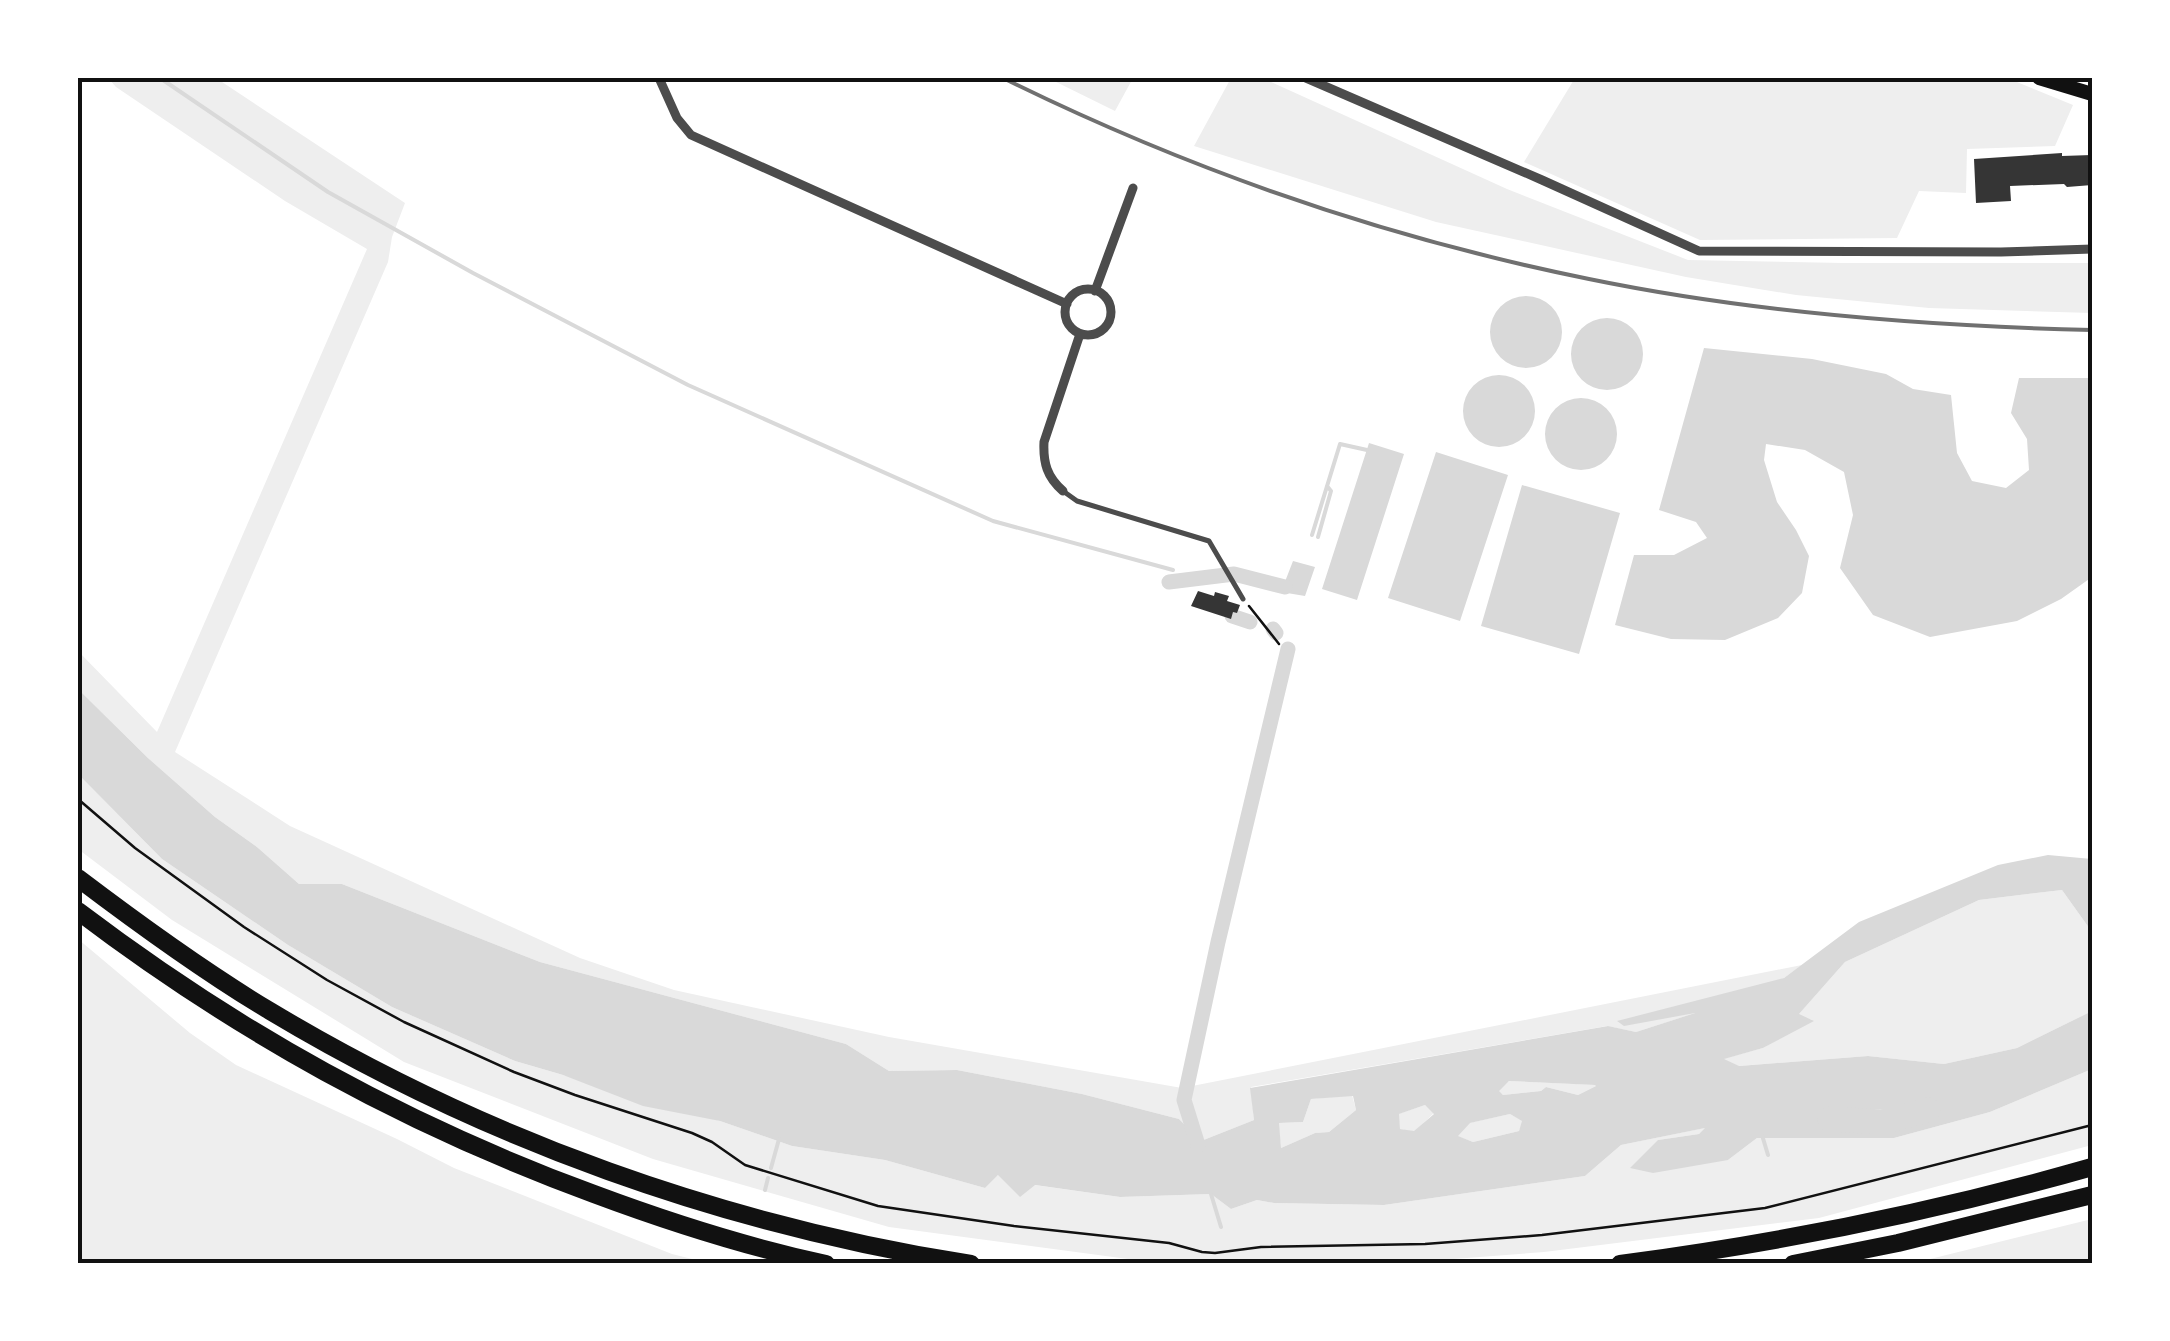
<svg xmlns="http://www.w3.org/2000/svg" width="2170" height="1341" font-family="Arial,sans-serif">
<rect width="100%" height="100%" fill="#fff"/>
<path fill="#eee" d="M 108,78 L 216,78 L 405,203 L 392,237 L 388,262 L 175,752 L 290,826 L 580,958 L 674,990 L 889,1037 L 1182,1088 L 1802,965 L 1784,978 L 1708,1009 L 1636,1032 L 1607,1026 L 1251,1087 L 1254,1120 L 1201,1141 L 1179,1119 L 1082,1094 L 957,1070 L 889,1071 L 846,1044 L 540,962 L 342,884 L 299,884 L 257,847 L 215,817 L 148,758 L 78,689 L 78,651 L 157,732 L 367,249 L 285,201 L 116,87 Z
M 1048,78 L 1133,78 L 1115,111 Z
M 1231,78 L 1262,78 L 1507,189 L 1688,260 L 1843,263 L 2092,263 L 2092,313 L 1929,308 L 1796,295 L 1686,277 L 1436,222 L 1194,146 Z
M 1575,78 L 2007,78 L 2073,105 L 2055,146 L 1967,149 L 1966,193 L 1919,191 L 1897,238 L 1700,240 L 1524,162 Z
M 78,774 L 162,859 L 288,945 L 392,1007 L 515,1061 L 720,1121 L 792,1146 L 885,1160 L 985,1188 L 998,1175 L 1034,1185 L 1120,1197 L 1211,1194 L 1231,1209 L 1257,1200 L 1274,1203 L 1384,1205 L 1585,1176 L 1621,1145 L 1709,1127 L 1699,1134 L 1658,1140 L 1728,1160 L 1757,1138 L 1894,1138 L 1990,1112 L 2092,1069 L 2092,1145 L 1819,1218 L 1544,1252 L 1401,1263 L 1206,1264 L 1143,1261 L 889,1227 L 653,1159 L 404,1062 L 172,920 L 78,849 Z
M 2062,890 L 2092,932 L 2092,1011 L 2017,1048 L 1944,1064 L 1868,1056 L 1738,1066 L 1722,1059 L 1763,1048 L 1812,1020 L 1798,1015 L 1845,962 L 1979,900 Z
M 78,939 L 190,1033 L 236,1065 L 397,1139 L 454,1168 L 672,1254 L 708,1263 L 78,1263 Z
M 1509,1081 L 1598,1085 L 1578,1095 L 1546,1087 L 1541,1091 L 1503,1095 L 1498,1091 Z
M 1352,1095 L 1356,1110 L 1329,1132 L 1315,1133 L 1281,1148 L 1278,1123 L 1303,1122 L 1311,1099 Z
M 1425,1105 L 1434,1113 L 1414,1132 L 1400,1129 L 1398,1114 Z
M 1868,1109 L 1915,1110 L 1881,1125 L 1859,1124 Z
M 1510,1114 L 1523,1121 L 1519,1131 L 1473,1142 L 1457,1136 L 1469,1123 Z
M 2092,1219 L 2092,1263 L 1914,1263 Z"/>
<path fill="#d9d9d9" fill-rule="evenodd" d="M1490 332a36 36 0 1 1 72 0a36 36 0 1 1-72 0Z
M1571 354a36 36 0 1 1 72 0a36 36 0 1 1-72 0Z
M 1704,348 L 1812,359 L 1886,374 L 1913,389 L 1951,395 L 1957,453 L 1972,481 L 2006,488 L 2029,470 L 2027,439 L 2011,413 L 2019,378 L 2092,378 L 2092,577 L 2061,599 L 2017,621 L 1930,637 L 1873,615 L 1840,568 L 1853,515 L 1844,472 L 1805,450 L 1766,444 L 1764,460 L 1777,502 L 1796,530 L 1809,556 L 1802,593 L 1778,618 L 1725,640 L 1671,639 L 1615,625 L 1634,555 L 1674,555 L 1707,538 L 1696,522 L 1659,510 Z
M1463 411a36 36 0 1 1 72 0a36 36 0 1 1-72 0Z
M1545 434a36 36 0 1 1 72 0a36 36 0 1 1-72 0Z
M 1369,443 L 1404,454 L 1357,600 L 1322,589 Z
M 1436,452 L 1508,475 L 1460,621 L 1388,598 Z
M 1522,485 L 1620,513 L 1579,654 L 1481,626 Z
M 1293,561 L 1315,567 L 1305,596 L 1281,592 Z
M 78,689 L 148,758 L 215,817 L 257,847 L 299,884 L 342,884 L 540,962 L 846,1044 L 889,1071 L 957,1070 L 1082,1094 L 1179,1119 L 1201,1141 L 1254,1120 L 1250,1088 L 1608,1026 L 1636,1032 L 1695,1013 L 1624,1026 L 1617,1021 L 1784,978 L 1859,922 L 1998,865 L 2048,855 L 2092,859 L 2092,932 L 2062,890 L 1979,900 L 1845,962 L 1799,1014 L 1814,1021 L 1763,1048 L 1724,1059 L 1739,1066 L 1868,1056 L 1944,1064 L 2017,1048 L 2092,1011 L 2092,1069 L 1990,1112 L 1894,1138 L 1757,1138 L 1728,1160 L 1653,1173 L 1630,1168 L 1658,1140 L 1699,1134 L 1705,1128 L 1621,1145 L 1585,1176 L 1384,1205 L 1274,1203 L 1257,1200 L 1231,1209 L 1211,1194 L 1120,1197 L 1035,1185 L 1020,1197 L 998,1175 L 985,1188 L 885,1160 L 792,1146 L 720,1121 L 643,1106 L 563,1075 L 515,1061 L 392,1007 L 288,945 L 162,859 L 78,774 ZM 1509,1081 L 1595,1085 L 1596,1086 L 1578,1095 L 1546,1087 L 1541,1091 L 1503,1095 L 1499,1091 ZM 1353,1096 L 1356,1110 L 1329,1132 L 1315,1133 L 1281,1148 L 1279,1123 L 1303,1122 L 1311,1099 ZM 1425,1105 L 1434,1114 L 1414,1131 L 1400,1129 L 1399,1114 ZM 1868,1109 L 1912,1110 L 1913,1111 L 1881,1125 L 1859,1124 ZM 1510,1114 L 1522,1121 L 1519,1131 L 1473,1142 L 1458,1136 L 1470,1123 Z"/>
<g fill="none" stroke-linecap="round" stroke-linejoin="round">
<path stroke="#d9d9d9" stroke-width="4" d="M 160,78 L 328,192 L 473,273 L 688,385 L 993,521 L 1173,570
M 1312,535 L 1340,444 L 1367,450
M 1318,537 L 1331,491 L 1327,486
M 1762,1135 L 1768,1155
M 771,1168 L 779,1139
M 765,1190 L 768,1178
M 1211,1194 L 1221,1227"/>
<path stroke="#d9d9d9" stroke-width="15" d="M 1169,582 L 1234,574 L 1285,587
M 1232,616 L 1250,622
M 1273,629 L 1276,633
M 1198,1145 L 1184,1100 L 1218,942 L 1288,649"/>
<path stroke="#d9d9d9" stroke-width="25" d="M 1830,1119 L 1882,1122 L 1928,1110"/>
</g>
<path fill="#353535" d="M 2062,153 L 2062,156 L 2092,155 L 2092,185 L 2067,187 L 2064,184 L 2010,186 L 2011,201 L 1976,203 L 1974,159 Z
M 1198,591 L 1214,596 L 1215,592 L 1229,596 L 1227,601 L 1240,605 L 1237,613 L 1233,612 L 1231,619 L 1191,606 Z"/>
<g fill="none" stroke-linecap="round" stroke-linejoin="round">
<path stroke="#111" stroke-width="2.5" d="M 1249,606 L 1279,644
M 78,799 L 135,848 L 244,927 L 327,980 L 404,1022 L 514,1072 L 575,1095 L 692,1133 L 712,1142 L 745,1165 L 878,1206 L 1014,1226 L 1169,1243 L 1202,1252 L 1215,1253 L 1261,1247 L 1425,1244 L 1542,1235 L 1765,1208 L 2092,1125"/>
<path stroke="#4c4c4c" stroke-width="5" d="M 1063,491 L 1077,501 L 1209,541 L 1243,599"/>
<path stroke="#4c4c4c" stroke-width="9" d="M 659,78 L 677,118 L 691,135 L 1067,304
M 1306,78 L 1542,180 L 1699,251 L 2001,252 L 2092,249
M1065 312a23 23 0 1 1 46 0a23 23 0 1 1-46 0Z
M 1095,291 L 1133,188
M 1063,491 C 1047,477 1043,463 1044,442 L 1080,334"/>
<path stroke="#111" stroke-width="14" d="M 2039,78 L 2092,94"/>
<path stroke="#111" stroke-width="18" d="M 78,878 C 140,925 203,971 270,1011 C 485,1140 724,1225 971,1264
M 78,911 C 239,1033 404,1124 594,1194 C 669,1222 747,1247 826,1264
M 1620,1264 C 1779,1243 1938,1211 2092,1167
M 1793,1264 L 1898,1243 L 2092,1195"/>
<path stroke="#707070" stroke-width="4" d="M 1003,78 C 1187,169 1387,238 1589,279 C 1754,313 1924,326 2092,330"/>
</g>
<rect width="2170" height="1341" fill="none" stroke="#ffffff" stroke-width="160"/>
<rect x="80" y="80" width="2010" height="1181" fill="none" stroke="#111" stroke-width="4"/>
</svg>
